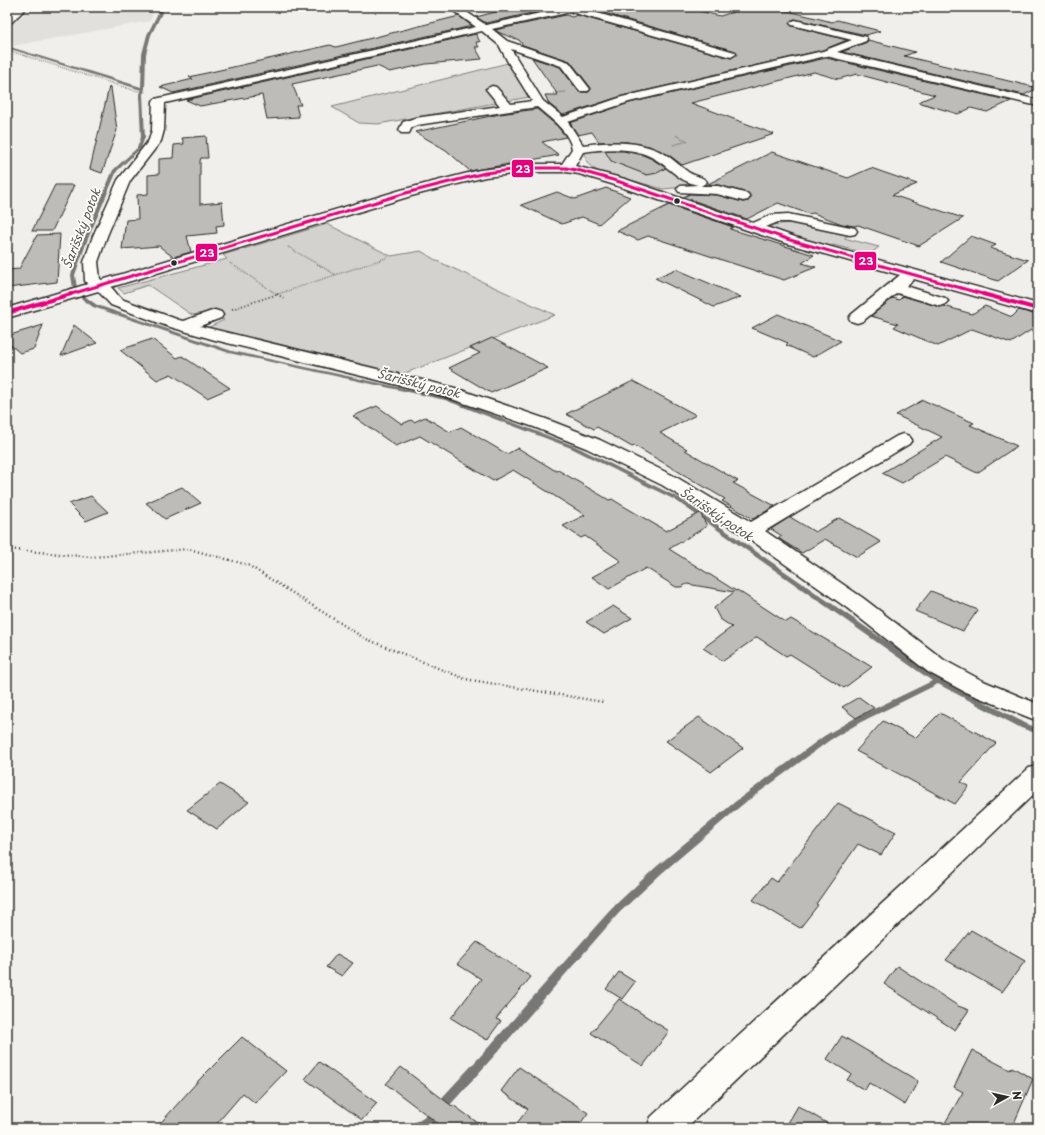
<svg xmlns="http://www.w3.org/2000/svg" width="1045" height="1135" font-family="'Playpen Sans',sans-serif">
<rect width="100%" height="100%" fill="#f0efeb"/>
<filter id="ink" filterUnits="userSpaceOnUse"><feTurbulence type="fractalNoise" baseFrequency=".025" numOctaves="2"/><feDisplacementMap in="SourceGraphic" scale="8" xChannelSelector="R" yChannelSelector="G"/><feConvolveMatrix kernelMatrix="1 2 1 2 8 2 1 2 1" color-interpolation-filters="sRGB"/></filter>
<g filter="url(#ink)">
<path fill="#e1e0dc" d="M 32,7 L 156,7 L 150,21 L 12,46 L 7,45 L 7,29 Z"/>
<path fill="#d3d2cf" stroke="#7f7e7d" d="M 508,63 L 515,65 L 535,96 L 378,124 L 359,123 L 332,107 Z
M 618,147 L 644,153 L 658,159 L 680,178 L 711,188 L 686,187 L 663,189 L 598,171 C 588,166 586,163 585,152 L 588,150 C 591,151 612,147 618,147 Z
M 793,223 L 853,233 L 844,238 L 879,247 L 870,254 L 833,245 L 830,247 L 764,227 L 764,225 Z
M 327,224 L 391,256 L 421,251 L 437,261 L 555,315 L 395,377 L 205,329 L 224,320 L 211,312 L 192,315 L 148,285 L 124,293 L 118,288 L 227,259 L 223,255 Z"/>
<g fill="none" stroke-linecap="round" stroke-linejoin="round">
<path fill="#777775" fill-rule="evenodd" d="M 161,7 L 165,7 L 151,35 L 146,54 L 145,89 L 143,94 L 145,137 L 141,148 L 117,171 L 87,241 L 75,275 L 77,288 L 86,297 L 97,305 L 232,351 L 449,398 L 575,446 L 679,498 L 941,679 L 1027,724 L 1038,728 L 1038,734 L 1021,728 L 938,684 L 861,722 L 830,740 L 742,805 L 662,873 L 619,913 L 494,1056 L 433,1124 L 426,1128 L 411,1128 L 412,1124 L 425,1116 L 486,1050 L 613,907 L 656,867 L 736,801 L 824,736 L 855,718 L 932,681 L 675,500 L 571,448 L 445,400 L 229,353 L 93,307 L 82,299 L 73,289 L 71,275 L 83,241 L 113,170 L 137,148 L 141,137 L 139,94 L 141,90 L 7,48 L 7,46 L 141,87 L 142,54 L 147,35 Z"/>
</g>
<path fill="#bdbcb8" stroke="#2b2b2b" d="M 515,7 L 542,7 L 550,9 L 486,23 L 476,17 Z
M 605,7 L 683,7 L 720,16 L 750,7 L 772,7 L 832,22 L 837,20 L 880,31 L 866,35 L 794,19 L 789,23 L 792,26 L 847,40 L 823,50 L 622,96 L 563,115 L 549,104 L 545,95 L 558,95 L 532,58 L 560,67 L 579,92 L 589,92 L 591,88 L 570,61 L 523,45 L 519,40 L 500,33 L 495,30 L 566,15 L 572,17 L 577,15 L 731,58 L 737,54 L 735,51 L 594,10 Z
M 459,16 L 472,26 L 173,93 L 160,87 L 193,79 L 189,77 L 330,45 L 336,47 Z
M 476,34 L 480,42 L 476,42 L 479,47 L 475,47 L 482,59 L 426,64 L 390,72 L 377,66 L 292,84 L 301,105 L 296,105 L 299,117 L 267,119 L 262,95 L 200,106 L 186,100 Z
M 868,40 L 915,52 L 904,56 L 1038,88 L 1024,95 L 842,52 L 867,42 Z
M 826,58 L 1011,101 L 987,112 L 971,108 L 958,114 L 918,102 L 935,95 L 857,74 L 838,79 L 814,72 L 691,103 L 774,134 L 682,165 L 669,155 L 649,146 L 627,142 L 599,142 L 592,132 L 578,135 L 570,123 L 629,103 Z
M 109,87 L 111,88 L 117,130 L 102,173 L 90,169 Z
M 537,109 L 557,126 L 566,137 L 542,142 L 559,155 L 470,171 L 446,150 L 415,132 L 500,114 Z
M 206,136 L 208,158 L 201,158 L 200,161 L 200,204 L 222,202 L 224,225 L 216,226 L 217,233 L 187,236 L 191,252 L 173,257 L 159,246 L 122,249 L 126,220 L 138,219 L 137,195 L 148,194 L 148,175 L 159,174 L 159,159 L 173,158 L 174,145 L 184,144 L 182,138 Z
M 605,151 L 623,151 L 643,155 L 652,159 L 666,168 L 657,173 L 647,175 L 611,161 Z
M 772,152 L 848,178 L 871,168 L 917,184 L 892,195 L 963,218 L 919,246 L 858,225 L 854,226 L 842,224 L 813,213 L 809,214 L 778,203 L 747,219 L 683,197 L 690,194 L 717,195 L 743,202 L 748,201 L 751,198 L 748,193 L 718,185 L 708,184 Z
M 55,185 L 74,185 L 52,231 L 32,231 Z
M 606,188 L 630,197 L 599,224 L 582,217 L 562,224 L 521,205 L 557,192 L 575,199 Z
M 669,205 L 733,227 L 730,229 L 814,255 L 802,263 L 816,267 L 784,280 L 648,236 L 638,240 L 617,231 Z
M 60,234 L 57,282 L 7,288 L 7,270 L 19,269 L 37,235 Z
M 971,236 L 996,245 L 990,248 L 1028,260 L 998,281 L 941,262 Z
M 676,269 L 741,297 L 714,307 L 655,278 Z
M 903,296 L 940,307 L 944,306 L 972,314 L 985,306 L 1012,317 L 1019,310 L 1038,315 L 1038,333 L 1031,330 L 1011,343 L 972,329 L 938,346 L 894,327 L 898,324 L 871,316 L 893,298 L 899,300 Z
M 778,314 L 841,341 L 813,357 L 786,345 L 788,343 L 752,328 Z
M 43,325 L 34,349 L 20,353 L 7,342 L 7,336 Z
M 74,325 L 97,343 L 61,356 Z
M 492,338 L 548,368 L 491,393 L 449,368 L 480,353 L 470,348 Z
M 152,339 L 177,358 L 182,356 L 230,388 L 207,398 L 171,374 L 157,380 L 120,350 Z
M 633,381 L 696,415 L 660,433 L 687,449 L 685,450 L 738,481 L 733,483 L 775,506 L 753,519 L 722,501 L 725,499 L 635,446 L 632,447 L 597,427 L 594,429 L 566,414 Z
M 923,400 L 974,423 L 970,425 L 1017,446 L 977,473 L 945,457 L 902,483 L 882,473 L 942,437 L 896,415 Z
M 377,406 L 402,424 L 411,420 L 414,422 L 425,417 L 450,432 L 461,427 L 507,454 L 518,448 L 556,471 L 558,470 L 609,500 L 612,499 L 620,504 L 666,531 L 700,513 L 707,526 L 669,549 L 736,591 L 737,590 L 786,622 L 791,619 L 872,667 L 844,688 L 790,654 L 786,656 L 757,637 L 723,661 L 703,648 L 732,627 L 720,619 L 714,608 L 734,592 L 687,584 L 681,587 L 676,587 L 646,568 L 609,589 L 592,577 L 621,561 L 585,536 L 581,538 L 563,526 L 585,515 L 513,470 L 493,481 L 420,436 L 396,446 L 353,416 Z
M 182,487 L 201,503 L 165,519 L 146,503 Z
M 91,496 L 108,512 L 86,521 L 69,504 Z
M 790,517 L 815,532 L 839,518 L 881,542 L 857,557 L 825,539 L 802,553 L 778,538 L 782,536 L 771,529 Z
M 931,591 L 978,610 L 963,631 L 915,611 Z
M 613,606 L 632,618 L 604,634 L 586,622 Z
M 859,697 L 874,708 L 856,718 L 842,707 Z
M 940,713 L 996,743 L 961,782 L 969,786 L 955,804 L 856,751 L 883,721 L 915,738 Z
M 699,717 L 743,748 L 711,772 L 666,741 Z
M 220,784 L 249,802 L 217,829 L 187,810 Z
M 838,803 L 896,832 L 881,855 L 858,844 L 816,904 L 818,905 L 800,928 L 753,900 L 771,878 L 777,882 Z
M 971,930 L 1025,961 L 1002,992 L 946,960 Z
M 477,942 L 531,977 L 496,1019 L 501,1021 L 487,1040 L 451,1018 L 481,979 L 457,964 Z
M 337,954 L 353,963 L 342,976 L 326,967 Z
M 897,966 L 958,1006 L 969,1010 L 955,1030 L 884,984 Z
M 619,972 L 635,982 L 622,999 L 606,989 Z
M 619,999 L 669,1031 L 643,1066 L 591,1033 Z
M 842,1036 L 918,1081 L 905,1105 L 869,1083 L 865,1090 L 847,1080 L 851,1074 L 827,1059 Z
M 242,1037 L 286,1071 L 255,1103 L 243,1093 L 213,1128 L 156,1128 L 199,1080 Z
M 972,1050 L 1010,1070 L 1012,1067 L 1033,1079 L 1012,1128 L 942,1128 L 963,1092 L 954,1087 Z
M 319,1062 L 377,1103 L 362,1120 L 305,1079 Z
M 401,1067 L 452,1106 L 453,1105 L 485,1128 L 444,1128 L 386,1084 Z
M 519,1067 L 588,1113 L 577,1128 L 513,1128 L 528,1109 L 501,1091 Z
M 798,1106 L 835,1128 L 785,1128 Z"/>
<g fill="none" stroke-linecap="round" stroke-linejoin="round">
<g stroke="#2b2b2b" stroke-width="3">
<path id="minor" d="M 448,7 L 459,7 L 486,25 L 568,7 L 586,7 L 583,9 L 735,52 L 736,54 L 731,57 L 727,56 L 571,12 L 492,29 L 507,41 L 569,62 L 590,89 L 588,91 L 580,91 L 561,66 L 511,49 L 543,101 L 563,117 L 622,97 L 823,51 L 852,40 L 792,25 L 790,23 L 795,20 L 866,37 L 867,39 L 866,41 L 837,52 L 1038,100 L 1038,106 L 826,56 L 629,102 L 568,122 L 583,145 C 612,141 643,140 668,156 C 675,161 681,167 688,172 C 693,176 703,176 707,182 L 701,186 L 718,186 L 748,194 L 750,197 L 748,200 L 743,201 L 717,194 L 679,192 L 677,189 L 679,186 L 698,185 C 680,181 675,173 661,163 C 639,146 609,148 583,152 L 575,166 L 625,179 L 753,223 L 771,215 L 788,214 L 855,228 L 857,231 L 855,234 L 850,235 L 788,222 L 778,222 L 766,227 L 795,237 L 1038,304 L 1038,314 L 914,279 L 906,286 L 945,298 L 948,301 L 945,304 L 940,306 L 897,293 L 863,321 L 857,323 L 851,321 L 849,318 L 851,315 L 900,275 L 785,243 L 615,185 L 579,174 L 566,172 L 531,172 L 485,177 L 411,196 L 111,287 L 121,299 L 179,320 L 183,321 L 215,310 L 221,312 L 223,315 L 221,318 L 200,326 L 455,388 L 546,419 L 600,440 L 676,477 L 751,522 L 897,436 L 903,434 L 909,436 L 912,440 L 909,444 L 765,531 L 863,598 L 944,660 L 981,680 L 1038,704 L 1038,721 L 965,692 L 928,672 L 847,608 L 744,535 L 662,485 L 586,448 L 534,427 L 443,396 L 215,340 L 167,326 L 111,305 L 98,291 L 7,318 L 7,308 L 88,284 L 85,281 L 84,262 L 93,236 L 118,180 L 149,140 L 152,130 L 153,101 L 155,99 L 476,27 ZM 482,31 L 499,45 L 509,64 L 532,101 L 511,104 L 496,87 L 492,86 L 486,89 L 500,106 L 415,118 L 403,122 L 399,130 L 401,133 L 409,133 L 412,127 L 417,125 L 537,107 C 550,118 569,131 572,149 L 562,164 L 531,164 L 480,170 L 401,190 L 102,280 L 100,279 L 98,262 L 107,236 L 130,181 L 161,141 L 164,130 L 165,103 Z
M 1038,766 L 1038,790 L 686,1128 L 647,1128 L 651,1117 L 1029,768 Z"/>
</g>
<g stroke="#2b2b2b" stroke-width="3">
<path id="major" d="M 16,7 L 27,7 L 11,23 L 7,24 L 7,16 Z"/>
</g>
<path stroke="#2b2b2b" stroke-width="1.5" stroke-dasharray="0.5 1.5" stroke-linecap="butt" d="M 7,50 L 133,90 L 146,92
M 553,93 L 566,92
M 673,145 L 688,141 L 675,135
M 288,247 L 336,275
M 230,263 L 278,295
M 275,295 L 389,257"/>
<path stroke="#2b2b2b" stroke-width="2" stroke-dasharray="1 2.5" stroke-linecap="butt" d="M 277,294 L 285,299
M 232,309 L 278,294"/>
<path stroke="#2b2b2b" stroke-width="2.5" stroke-dasharray="1 3" stroke-linecap="butt" d="M 7,549 L 91,557 L 189,549 L 248,565 L 364,638 L 465,679 L 603,702"/>
<use href="#minor" fill="#fdfcf7" fill-rule="evenodd"/>
<use href="#major" fill="#fdfcf7" fill-rule="evenodd"/>
<g stroke="#fdfcf7" stroke-width="5">
<path id="bus-1-far1" d="M 68,295 L 406,193 L 485,173 L 531,168 L 566,168 L 581,171 L 620,182 L 790,240 L 986,295"/>
</g>
<g stroke="#fdfcf7" stroke-width="6">
<path id="bus-1" d="M 983,294 L 1038,309
M 7,313 L 71,294"/>
</g>
<use href="#bus-1-far1" stroke="#e5007d" stroke-width="3"/>
<use href="#bus-1" stroke="#e5007d" stroke-width="4"/>
</g>
</g>
<g fill="#2b2b2b" stroke="#fdfcf7" stroke-width="1.5">
<circle cx="677" cy="201" r="3.5"/>
<circle cx="174" cy="263" r="3.5"/>
</g>
<g text-anchor="middle" dominant-baseline="central" stroke-width="3.5" stroke-linejoin="round" paint-order="stroke">
<g font-size="12" font-style="italic" fill="#575756" stroke="#fdfcf7">
<text transform="translate(81 228) rotate(-69)">Šarišský potok</text>
<text transform="translate(419 383) rotate(14)">Šarišský potok</text>
<text transform="translate(717 514) rotate(34)">Šarišský potok</text>
</g>
</g>
<g stroke="#fdfcf7" stroke-width="1.5">
<rect x="511" y="159" width="23" height="19" rx="4" fill="#e5007d"/>
<rect x="195" y="243" width="23" height="19" rx="4" fill="#e5007d"/>
<rect x="854" y="251" width="23" height="20" rx="4" fill="#e5007d"/>
</g>
<g font-size="11" text-anchor="middle" font-weight="bold" fill="#fff">
<text x="523" y="173">23</text>
<text x="207" y="257">23</text>
<text x="866" y="265">23</text>
</g>
<rect width="1045" height="1135" fill="none" stroke="#fdfcf7" stroke-width="24"/>
<rect x="12" y="12" width="1021" height="1111" fill="none" stroke="#2b2b2b" stroke-width="1.5" filter="url(#ink)"/>
<g transform="translate(1007 1097) rotate(82)" stroke="#fdfcf7" stroke-width="3" paint-order="stroke">
<path d="M0-3L7 15L0 10L-7 15Z" fill="#2b2b2b"/>
<text y="-6" font-size="11" font-weight="bold" text-anchor="middle" fill="#2b2b2b">N</text>
</g>
</svg>
